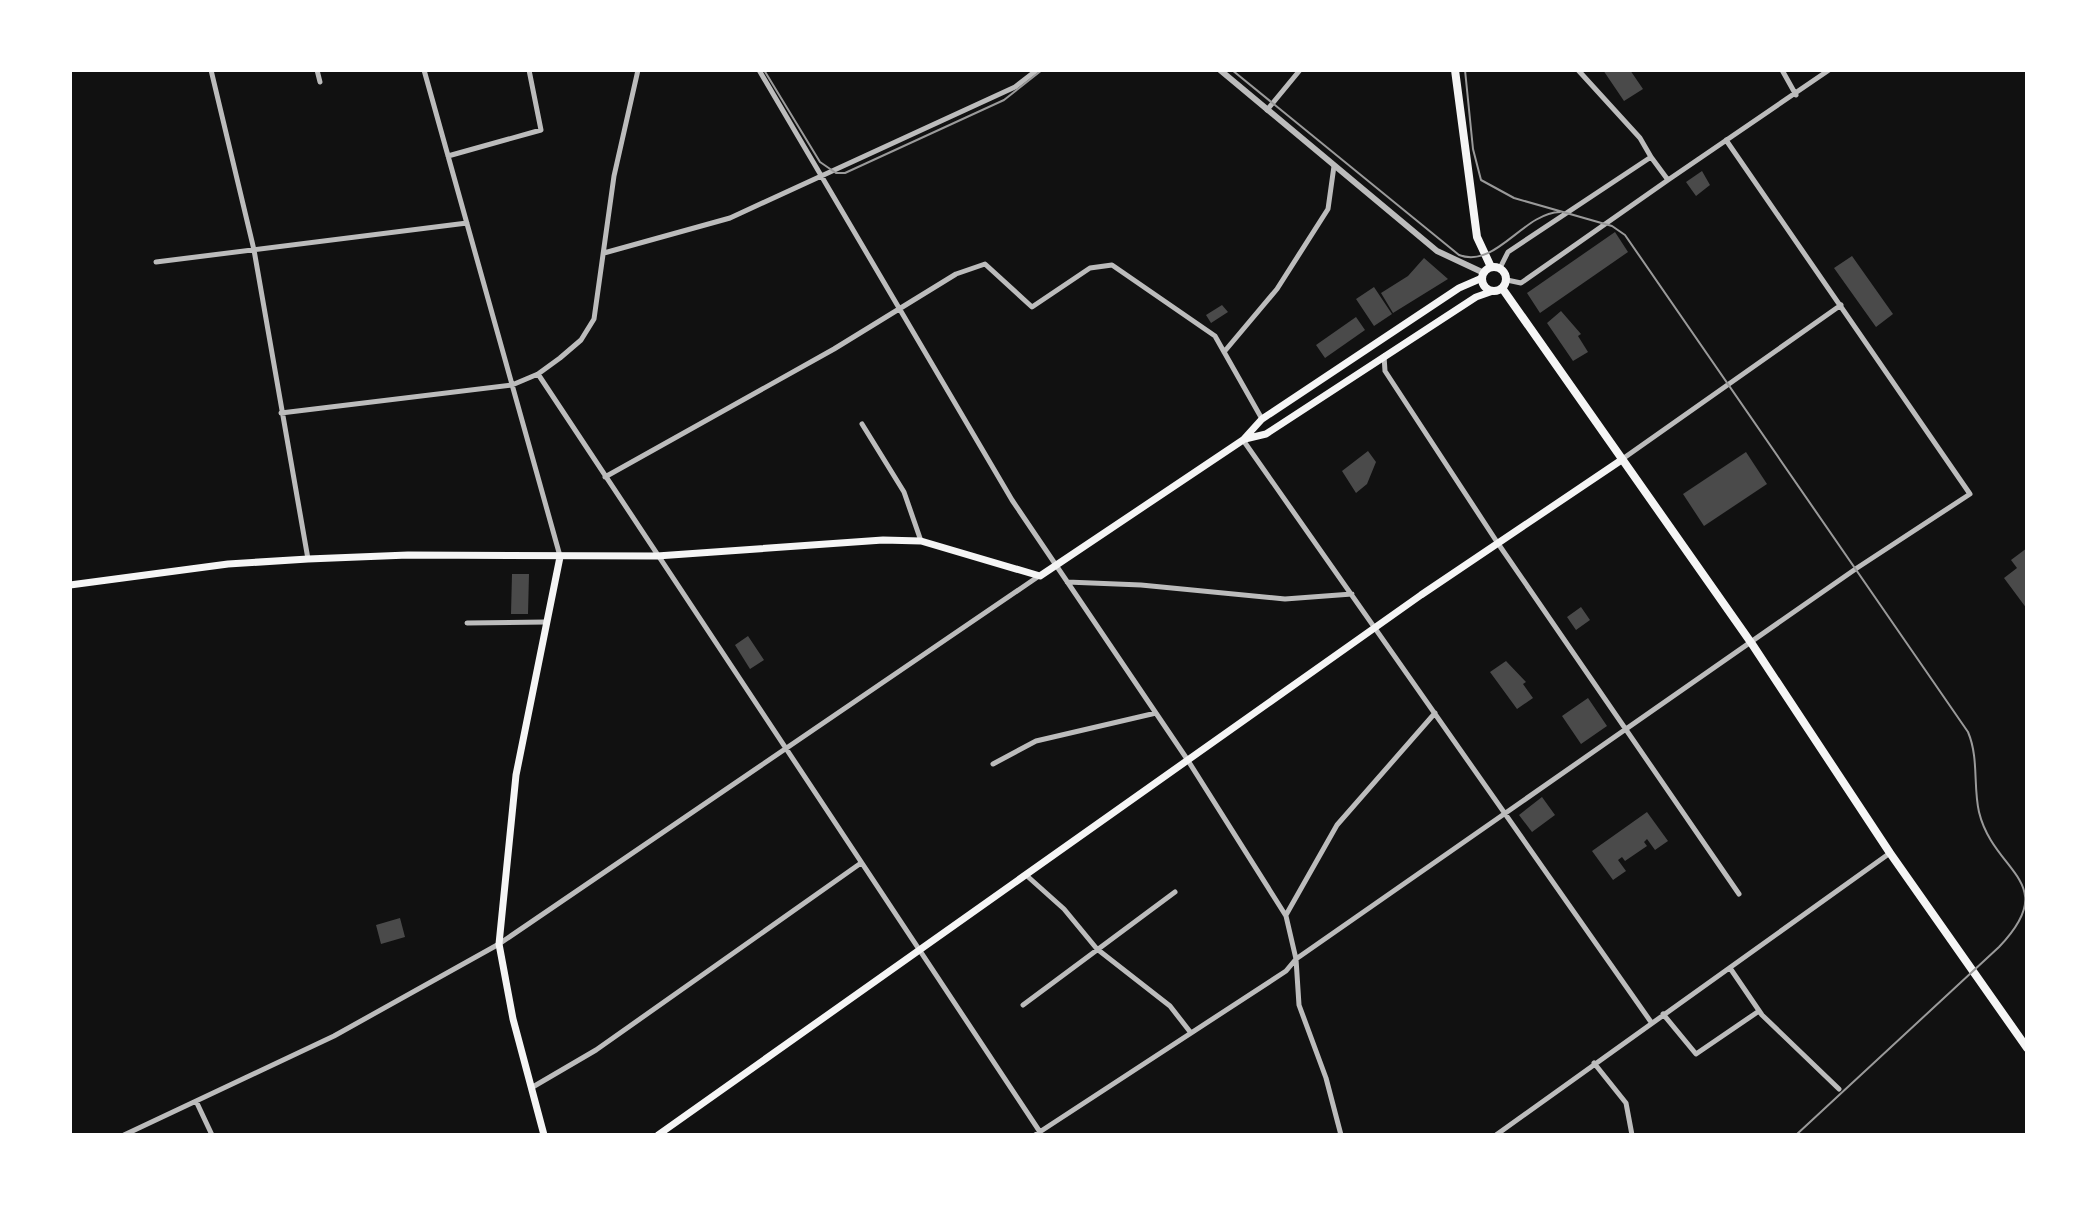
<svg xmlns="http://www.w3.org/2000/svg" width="2097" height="1205" font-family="'Open Sans',sans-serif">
<rect width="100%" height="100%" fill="#111"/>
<path fill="#4a4a4a" d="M 1603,70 L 1630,70 L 1643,89 L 1624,101 Z
M 1702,171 L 1710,185 L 1696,196 L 1686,182 Z
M 1615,232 L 1628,252 L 1540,313 L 1527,293 Z
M 1852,256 L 1893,314 L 1876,327 L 1834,268 Z
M 1424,258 L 1448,279 L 1393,313 L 1381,293 L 1408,276 Z
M 1374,287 L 1392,314 L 1374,326 L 1356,299 Z
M 1222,305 L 1228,312 L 1211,323 L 1206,315 Z
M 1561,311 L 1581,334 L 1578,336 L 1588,352 L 1573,361 L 1547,323 Z
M 1356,317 L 1365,330 L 1325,358 L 1316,345 Z
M 1368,451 L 1376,462 L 1367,484 L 1356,493 L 1342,471 Z
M 1746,452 L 1767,484 L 1704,526 L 1683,494 Z
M 2027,548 L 2027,609 L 2004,578 L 2017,568 L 2011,560 Z
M 512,574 L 529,574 L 528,614 L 511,614 Z
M 1581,607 L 1590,620 L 1576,630 L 1567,617 Z
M 748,636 L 764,660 L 750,669 L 735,645 Z
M 1506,661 L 1526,682 L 1523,684 L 1533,698 L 1517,709 L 1490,672 Z
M 1588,698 L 1607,726 L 1581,744 L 1562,716 Z
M 1542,797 L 1555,815 L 1532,832 L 1519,815 Z
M 1647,812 L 1668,841 L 1655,850 L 1647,839 L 1644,842 L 1647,846 L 1625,861 L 1622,857 L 1618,860 L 1626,871 L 1613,880 L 1592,851 Z
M 400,918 L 405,937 L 381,944 L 376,925 Z"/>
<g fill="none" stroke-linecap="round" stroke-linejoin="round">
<path stroke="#bcbcbc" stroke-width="5" d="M 211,70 L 254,250 L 308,559
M 317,70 L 320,82
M 424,70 L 560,556
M 759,70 L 1012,500 L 1187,759 L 1286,916 L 1296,959 L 1299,1005 L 1326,1078 L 1341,1135
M 1578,70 L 1640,138 L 1651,157
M 1782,70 L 1796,95
M 1267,110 L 1300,70
M 448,156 L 541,130 L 529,70
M 604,253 L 730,218 L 1015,87 L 1037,70
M 156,262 L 467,223
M 1500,268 L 1508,252 L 1651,157 L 1668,180 L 1829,70
M 1507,280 L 1521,283 L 1668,180
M 1224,352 L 1277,289 L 1328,209 L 1334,166
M 1384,356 L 1385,371 L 1497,542 L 1739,894
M 538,374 L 1042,1135
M 281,413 L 512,385 L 538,374 L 560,358 L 581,340 L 594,319 L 614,176 L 638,70
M 862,424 L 904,492 L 921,541
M 1243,440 L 1651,1022
M 1621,460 L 1841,305
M 605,477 L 834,349 L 956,274 L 985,264 L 1032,307 L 1090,268 L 1112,265 L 1215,336 L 1262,419
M 1067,582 L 1141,585 L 1285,599 L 1352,594
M 467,623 L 546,622
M 993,764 L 1036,741 L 1156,713
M 1026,875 L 1064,909 L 1097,949 L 1170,1006 L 1191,1033
M 1286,915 L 1337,825 L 1435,713
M 1730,968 L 1762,1015 L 1839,1089
M 1023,1005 L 1175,892
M 1663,1014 L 1696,1054 L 1759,1011
M 1594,1063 L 1626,1103 L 1632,1135
M 531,1088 L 596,1050 L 861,863
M 196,1101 L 212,1135
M 124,1135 L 334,1036 L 499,944 L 1039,576
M 1035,1135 L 1286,971 L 1296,959 L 1857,568 L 1970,494 L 1726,140
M 1496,1135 L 1890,853"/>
<path stroke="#bcbcbc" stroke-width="6" d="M 1220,70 L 1437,251 L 1484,273"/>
<path stroke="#f5f5f5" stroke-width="7" d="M 1245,439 L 1266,434 L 1476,297 L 1493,291
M 70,585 L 228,564 L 308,559 L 408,555 L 657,556 L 883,540 L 921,541 L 1040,576 L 1243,440 L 1262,419 L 1459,288 L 1482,278
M 544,1135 L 513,1019 L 499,944 L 516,775 L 560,557
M 658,1135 L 1421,595 L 1620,461"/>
<path stroke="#f5f5f5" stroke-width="8" d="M 1455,70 L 1477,237 L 1491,267
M1482 279a12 12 0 1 1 24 0a12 12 0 1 1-24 0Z
M 1502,288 L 1752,644 L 1890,853 L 2027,1048"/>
<path stroke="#9a9a9a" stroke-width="2" d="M 764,70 L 820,162 L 836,173 L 845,173 L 1004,100 L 1042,70
M 1232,70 L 1459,255 C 1496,269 1523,213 1560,212
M 1465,70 L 1473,149 L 1481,180 L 1514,198 L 1612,226 L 1625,235 L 1968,732 C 1979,758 1973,786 1979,812 C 1994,874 2062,881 1999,947 L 1796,1135"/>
</g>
<rect width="2097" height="1205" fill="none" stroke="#ffffff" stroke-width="144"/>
</svg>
